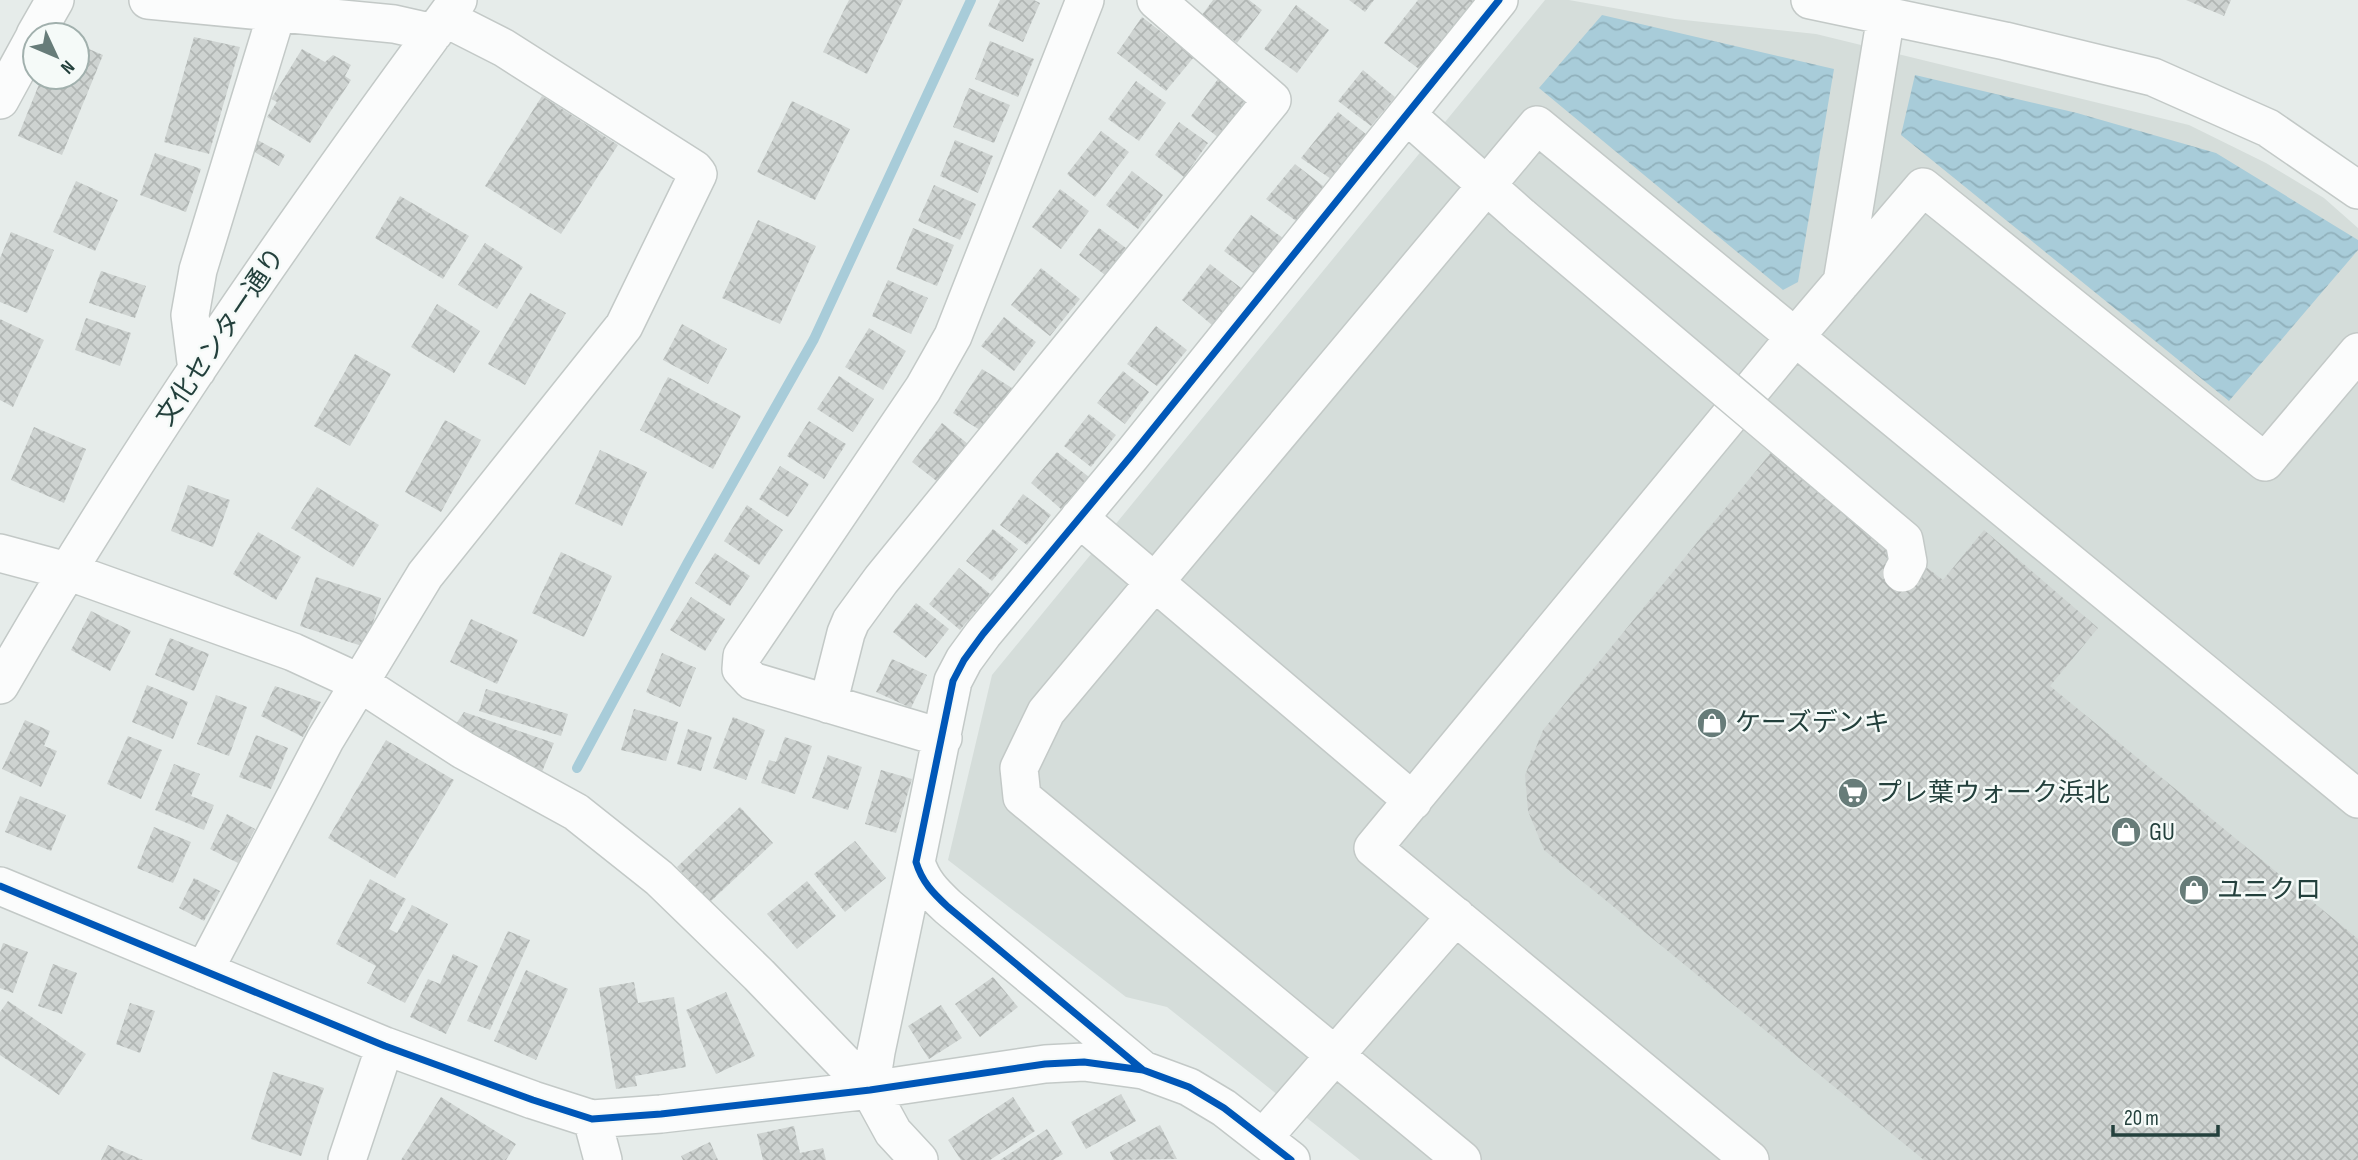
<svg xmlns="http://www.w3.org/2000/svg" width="2358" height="1160" font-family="'Sofia Sans Condensed','Noto Sans JP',sans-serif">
<defs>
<pattern id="water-waves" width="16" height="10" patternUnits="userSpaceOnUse" patternTransform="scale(1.75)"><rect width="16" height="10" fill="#a8ccd9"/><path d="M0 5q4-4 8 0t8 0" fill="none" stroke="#90b0bb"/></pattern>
<pattern id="building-cross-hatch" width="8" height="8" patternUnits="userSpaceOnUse" patternTransform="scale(1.75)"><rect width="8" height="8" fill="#ced3d1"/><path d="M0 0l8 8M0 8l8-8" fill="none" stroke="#b1b6b4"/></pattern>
</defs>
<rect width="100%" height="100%" fill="#e6ecea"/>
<path fill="#d5ddda" d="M 1545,0 L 1569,0 L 1675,19 L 1816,34 L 2189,125 L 2266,163 L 2324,198 L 2358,228 L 2358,1160 L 1360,1160 L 1167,1007 L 1126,997 L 948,860 L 992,675 Z"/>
<path fill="url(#water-waves)" d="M 1602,15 L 1834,69 L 1798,282 L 1783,290 L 1539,88 Z
M 1915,75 L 2077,113 L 2216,153 L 2358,240 L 2358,250 L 2229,401 L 1901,135 Z"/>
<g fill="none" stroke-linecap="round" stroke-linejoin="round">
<path stroke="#a8ccd9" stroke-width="10" d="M 577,768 L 688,562 L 814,339 L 971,0"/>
</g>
<path fill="url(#building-cross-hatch)" d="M 849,0 L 903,0 L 867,74 L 823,52 Z
M 1000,0 L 1034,0 L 1040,3 L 1023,42 L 988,26 Z
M 1213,0 L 1249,0 L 1262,10 L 1237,43 L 1202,15 Z
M 1349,0 L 1374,0 L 1365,12 Z
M 1418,0 L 1475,0 L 1419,69 L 1384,43 Z
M 2186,0 L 2231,0 L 2224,16 Z
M 1296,5 L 1329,30 L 1297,73 L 1264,49 Z
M 1142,17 L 1194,57 L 1166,91 L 1117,53 Z
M 194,37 L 240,47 L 209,154 L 164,142 Z
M 990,41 L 1034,59 L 1018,97 L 975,79 Z
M 77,44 L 103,55 L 62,155 L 18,136 L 42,77 L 77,77 Z
M 302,49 L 325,62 L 333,55 L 351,65 L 345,76 L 351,80 L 310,143 L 267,117 L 277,102 L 271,99 Z
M 1363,70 L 1395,97 L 1371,126 L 1338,101 Z
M 1218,79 L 1246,100 L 1219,138 L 1191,116 Z
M 1136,81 L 1166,103 L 1139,141 L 1108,119 Z
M 969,88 L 1010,105 L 994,143 L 953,127 Z
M 542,96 L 618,145 L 561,234 L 485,186 Z
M 792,101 L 850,129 L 815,200 L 757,172 Z
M 1338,112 L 1367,135 L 1331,179 L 1301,158 Z
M 1179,122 L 1208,143 L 1184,177 L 1155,155 Z
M 1101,131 L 1129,152 L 1095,197 L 1067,174 Z
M 254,138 L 285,155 L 279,166 L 249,149 Z
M 955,140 L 993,156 L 978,193 L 940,176 Z
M 155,153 L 201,169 L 186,212 L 140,195 Z
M 1295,164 L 1327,189 L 1299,223 L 1266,199 Z
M 1132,171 L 1163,195 L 1138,229 L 1106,205 Z
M 76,181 L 118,200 L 95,251 L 53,232 Z
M 934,185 L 976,204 L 960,240 L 918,221 Z
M 1060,189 L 1089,211 L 1061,249 L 1032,227 Z
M 400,196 L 469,236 L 443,279 L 375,238 Z
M 1251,215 L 1283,238 L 1256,275 L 1224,251 Z
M 758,220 L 816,246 L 780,324 L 722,298 Z
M 913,228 L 954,245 L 937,286 L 896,269 Z
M 1099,228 L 1126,248 L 1105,275 L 1079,255 Z
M 11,232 L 54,250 L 27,313 L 0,302 L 0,258 Z
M 485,243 L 523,267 L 497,309 L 458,285 Z
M 1210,264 L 1241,288 L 1212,325 L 1182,300 Z
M 1041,268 L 1080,299 L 1050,336 L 1011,305 Z
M 101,271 L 146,286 L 135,318 L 89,303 Z
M 888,280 L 928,298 L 911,334 L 872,316 Z
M 530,293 L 566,313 L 525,385 L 488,364 Z
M 437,304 L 480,331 L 454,373 L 411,347 Z
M 1004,317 L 1036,342 L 1014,371 L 981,346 Z
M 86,318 L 131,333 L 120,366 L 75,350 Z
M 0,319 L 44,340 L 13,407 L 0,400 Z
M 682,324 L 727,349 L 708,384 L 663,360 Z
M 1156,326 L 1187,350 L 1157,386 L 1127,364 Z
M 869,328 L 906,351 L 883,390 L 845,367 Z
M 355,354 L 391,374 L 350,446 L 314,426 Z
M 982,369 L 1012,388 L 983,432 L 953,413 Z
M 1123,371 L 1149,392 L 1125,424 L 1097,403 Z
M 839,376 L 874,399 L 853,432 L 817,409 Z
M 668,377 L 741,416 L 713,469 L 640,430 Z
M 1089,414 L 1116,435 L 1091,467 L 1064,446 Z
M 445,420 L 481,440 L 441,512 L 405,492 Z
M 809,421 L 846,444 L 824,479 L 787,456 Z
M 942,423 L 973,448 L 943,486 L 912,462 Z
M 34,427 L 86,449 L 64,503 L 11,480 Z
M 1774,449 L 1943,580 L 1984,530 L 2098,628 L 2050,686 L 2358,939 L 2358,1160 L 1924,1160 L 1544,850 L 1528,811 L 1525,775 L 1543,730 Z
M 600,450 L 647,472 L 622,526 L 575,504 Z
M 1057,452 L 1089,477 L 1061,509 L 1031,483 Z
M 780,466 L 809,484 L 788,517 L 759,499 Z
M 188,485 L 230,500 L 213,547 L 171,531 Z
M 317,487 L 379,525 L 353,567 L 291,528 Z
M 1023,494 L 1051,515 L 1027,545 L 1000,525 Z
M 747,505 L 783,530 L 759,565 L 724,541 Z
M 993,529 L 1018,549 L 992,581 L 966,561 Z
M 258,532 L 301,557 L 276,600 L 233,574 Z
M 561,552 L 612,576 L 584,637 L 532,613 Z
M 715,553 L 750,576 L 730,606 L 695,583 Z
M 959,568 L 990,594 L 960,630 L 929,604 Z
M 316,577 L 381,598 L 365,647 L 300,626 Z
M 691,597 L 725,619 L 705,651 L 670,630 Z
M 916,603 L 949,629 L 926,658 L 893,632 Z
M 91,611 L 131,631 L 110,671 L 71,650 Z
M 471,619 L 518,640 L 497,684 L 450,662 Z
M 170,638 L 209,654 L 194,691 L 155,675 Z
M 662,653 L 696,668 L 680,707 L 646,692 Z
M 892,659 L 927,675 L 911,708 L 876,692 Z
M 147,685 L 188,702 L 173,739 L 132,722 Z
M 275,686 L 321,702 L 303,737 L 261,716 Z
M 486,689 L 568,714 L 561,736 L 479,711 Z
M 216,695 L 247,707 L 229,756 L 197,744 Z
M 634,709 L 678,722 L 666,761 L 621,750 Z
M 464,712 L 554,743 L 539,779 L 452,730 Z
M 733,717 L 765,730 L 746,780 L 713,768 Z
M 25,720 L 50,731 L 44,746 L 57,751 L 41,787 L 2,769 Z
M 688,729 L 712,737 L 701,771 L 677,764 Z
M 256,735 L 288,748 L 271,789 L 239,777 Z
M 128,736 L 162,750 L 141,799 L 107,784 Z
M 785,737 L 812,746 L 795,794 L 761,783 L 769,760 L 776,762 Z
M 386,740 L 454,780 L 395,878 L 328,838 Z
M 828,755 L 862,767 L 848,810 L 812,798 Z
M 174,764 L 200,774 L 191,796 L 214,805 L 204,830 L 155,810 Z
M 881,770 L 912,779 L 896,833 L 865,824 Z
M 20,796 L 66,815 L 51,851 L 5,832 Z
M 740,807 L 773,843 L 710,902 L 677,867 Z
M 227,814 L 255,829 L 238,863 L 210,849 Z
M 154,827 L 191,842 L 173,883 L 137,868 Z
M 855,841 L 886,878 L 845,912 L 814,874 Z
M 194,878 L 220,891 L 204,921 L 179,908 Z
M 370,879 L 406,899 L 389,929 L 397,933 L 412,905 L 448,924 L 405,1003 L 367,983 L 376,966 L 336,944 Z
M 807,881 L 836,916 L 797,949 L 767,914 Z
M 508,931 L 530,940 L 490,1030 L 467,1021 Z
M 3,943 L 28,952 L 13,993 L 0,988 L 0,952 Z
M 453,954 L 478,966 L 446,1034 L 410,1017 L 428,979 L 440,984 Z
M 53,964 L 77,973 L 62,1014 L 38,1006 Z
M 526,970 L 568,989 L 536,1060 L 494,1041 Z
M 993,977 L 1018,1007 L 980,1037 L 955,1004 Z
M 634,982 L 638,1003 L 674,997 L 686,1067 L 635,1076 L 637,1086 L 616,1089 L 599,988 Z
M 726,992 L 755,1056 L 716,1074 L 686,1010 Z
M 8,1001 L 86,1054 L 59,1095 L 0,1055 L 0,1012 Z
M 130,1003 L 155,1011 L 140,1053 L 116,1044 Z
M 941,1005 L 962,1038 L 929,1059 L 908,1026 Z
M 273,1072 L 324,1088 L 301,1156 L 251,1139 Z
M 1121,1094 L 1136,1121 L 1086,1149 L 1071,1122 Z
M 441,1097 L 516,1144 L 506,1160 L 401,1160 Z
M 1013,1097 L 1035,1131 L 990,1160 L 961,1160 L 948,1140 Z
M 1160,1125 L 1177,1159 L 1114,1160 L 1110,1152 Z
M 794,1126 L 800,1153 L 823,1148 L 826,1160 L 763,1160 L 757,1134 Z
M 1047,1129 L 1063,1154 L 1053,1160 L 1000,1160 Z
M 710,1142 L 718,1160 L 683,1160 L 681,1156 Z
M 108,1145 L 143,1160 L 101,1160 Z"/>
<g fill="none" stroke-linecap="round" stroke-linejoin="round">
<g stroke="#c3c9c7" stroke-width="40">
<path id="minor" d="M 148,0 L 394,24 L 434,33
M 1810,0 L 2005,41 L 2153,77 L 2268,128 L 2358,190
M 35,35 L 55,0
M 0,100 L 35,36
M 1407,115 L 1522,217
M 1842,282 L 1886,16
M 197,370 L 190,315 L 198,270 L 277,12
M 1079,518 L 1413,801
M 0,553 L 67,571 L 293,652 L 360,683 L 463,750 L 576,812 L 659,878 L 759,975 L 870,1090 L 893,1132 L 919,1160
M 0,685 C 137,447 295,221 458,0
M 828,704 L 846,633 L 851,621 L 881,580 L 1272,100 L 1156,0
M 943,738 L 752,681 L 741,669 L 742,656 L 923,389 L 953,336 L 1085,0
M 0,886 L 385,1046 L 533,1100 L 592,1119 L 661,1114 L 870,1090 L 1045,1064 L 1084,1062 L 1143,1070 L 1189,1087 L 1224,1108 L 1291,1160
M 204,971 L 325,740 L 425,575 L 624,326 L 698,174 L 694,169 L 504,48 L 445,18
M 1143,1070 L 948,907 C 933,893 922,882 916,862 L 953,681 L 964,660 L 983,634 L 1131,456 L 1499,0
M 870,1090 L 876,1052 L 916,862
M 592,1119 L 603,1160
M 1263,1138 L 1456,916
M 347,1160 L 385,1046
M 1462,1160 L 1022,797 L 1019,768 L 1046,712 L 1537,125 L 2358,799
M 1750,1160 L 1373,848 L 1795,337 L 1923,187 L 2265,462 L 2358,352"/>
</g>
<use href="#minor" stroke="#fbfcfc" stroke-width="37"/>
<g stroke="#c3c9c7" stroke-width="40" stroke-linecap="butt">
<path id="minor-bridge" d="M 1522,217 L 1904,540 L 1908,562 L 1902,573"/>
</g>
<use href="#minor-bridge" stroke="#fbfcfc" stroke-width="37"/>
<g stroke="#f5faf8" stroke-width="11">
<path id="cycleway" d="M 0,886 L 385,1046 L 533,1100 L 592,1119 L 661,1114 L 870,1090 L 1045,1064 L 1084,1062 L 1143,1070 L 1189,1087 L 1224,1108 L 1291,1160
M 1143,1070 L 948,907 C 933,893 922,882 916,862 L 953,681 L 964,660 L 983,634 L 1131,456 L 1499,0"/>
</g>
<use href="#cycleway" stroke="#0057b8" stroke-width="7"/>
</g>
<defs>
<g id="shop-disc" transform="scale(1.575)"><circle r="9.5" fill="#677c79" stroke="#f5faf8"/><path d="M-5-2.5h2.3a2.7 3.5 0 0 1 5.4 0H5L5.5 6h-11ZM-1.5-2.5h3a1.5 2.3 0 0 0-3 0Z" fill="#fff"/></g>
<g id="supermarket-disc" transform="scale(1.575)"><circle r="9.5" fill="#677c79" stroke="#f5faf8"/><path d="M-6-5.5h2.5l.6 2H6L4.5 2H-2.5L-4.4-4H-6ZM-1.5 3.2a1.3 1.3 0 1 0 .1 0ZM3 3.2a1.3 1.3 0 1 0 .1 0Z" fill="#fff"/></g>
</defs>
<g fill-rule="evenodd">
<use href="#shop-disc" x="1712" y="723"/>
<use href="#supermarket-disc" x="1853" y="793"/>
<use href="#shop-disc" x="2126" y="832"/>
<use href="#shop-disc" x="2194" y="890"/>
</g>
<g text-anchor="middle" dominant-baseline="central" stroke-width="5" stroke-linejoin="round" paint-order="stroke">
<g font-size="26" fill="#23403c" stroke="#f5faf8">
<text transform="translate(221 337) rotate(-56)">文化センター通り</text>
</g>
<g font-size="26" fill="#23403c" stroke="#f5faf8" text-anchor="start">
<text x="1735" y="723">ケーズデンキ</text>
<text x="1876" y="793">プレ葉ウォーク浜北</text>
<text x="2149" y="832">GU</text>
<text x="2217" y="890">ユニクロ</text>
</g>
</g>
<g transform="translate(56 56) rotate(134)"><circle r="33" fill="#f5faf8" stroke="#a1b0ad" stroke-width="2"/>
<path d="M0-5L12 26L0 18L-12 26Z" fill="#677c79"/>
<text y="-10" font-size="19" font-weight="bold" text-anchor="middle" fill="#23403c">N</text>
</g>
<path d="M2113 1125v10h105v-10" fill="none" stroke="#23403c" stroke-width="3.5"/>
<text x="2124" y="1125" font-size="21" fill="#23403c" stroke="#f5faf8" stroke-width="5" paint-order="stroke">20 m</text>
</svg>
